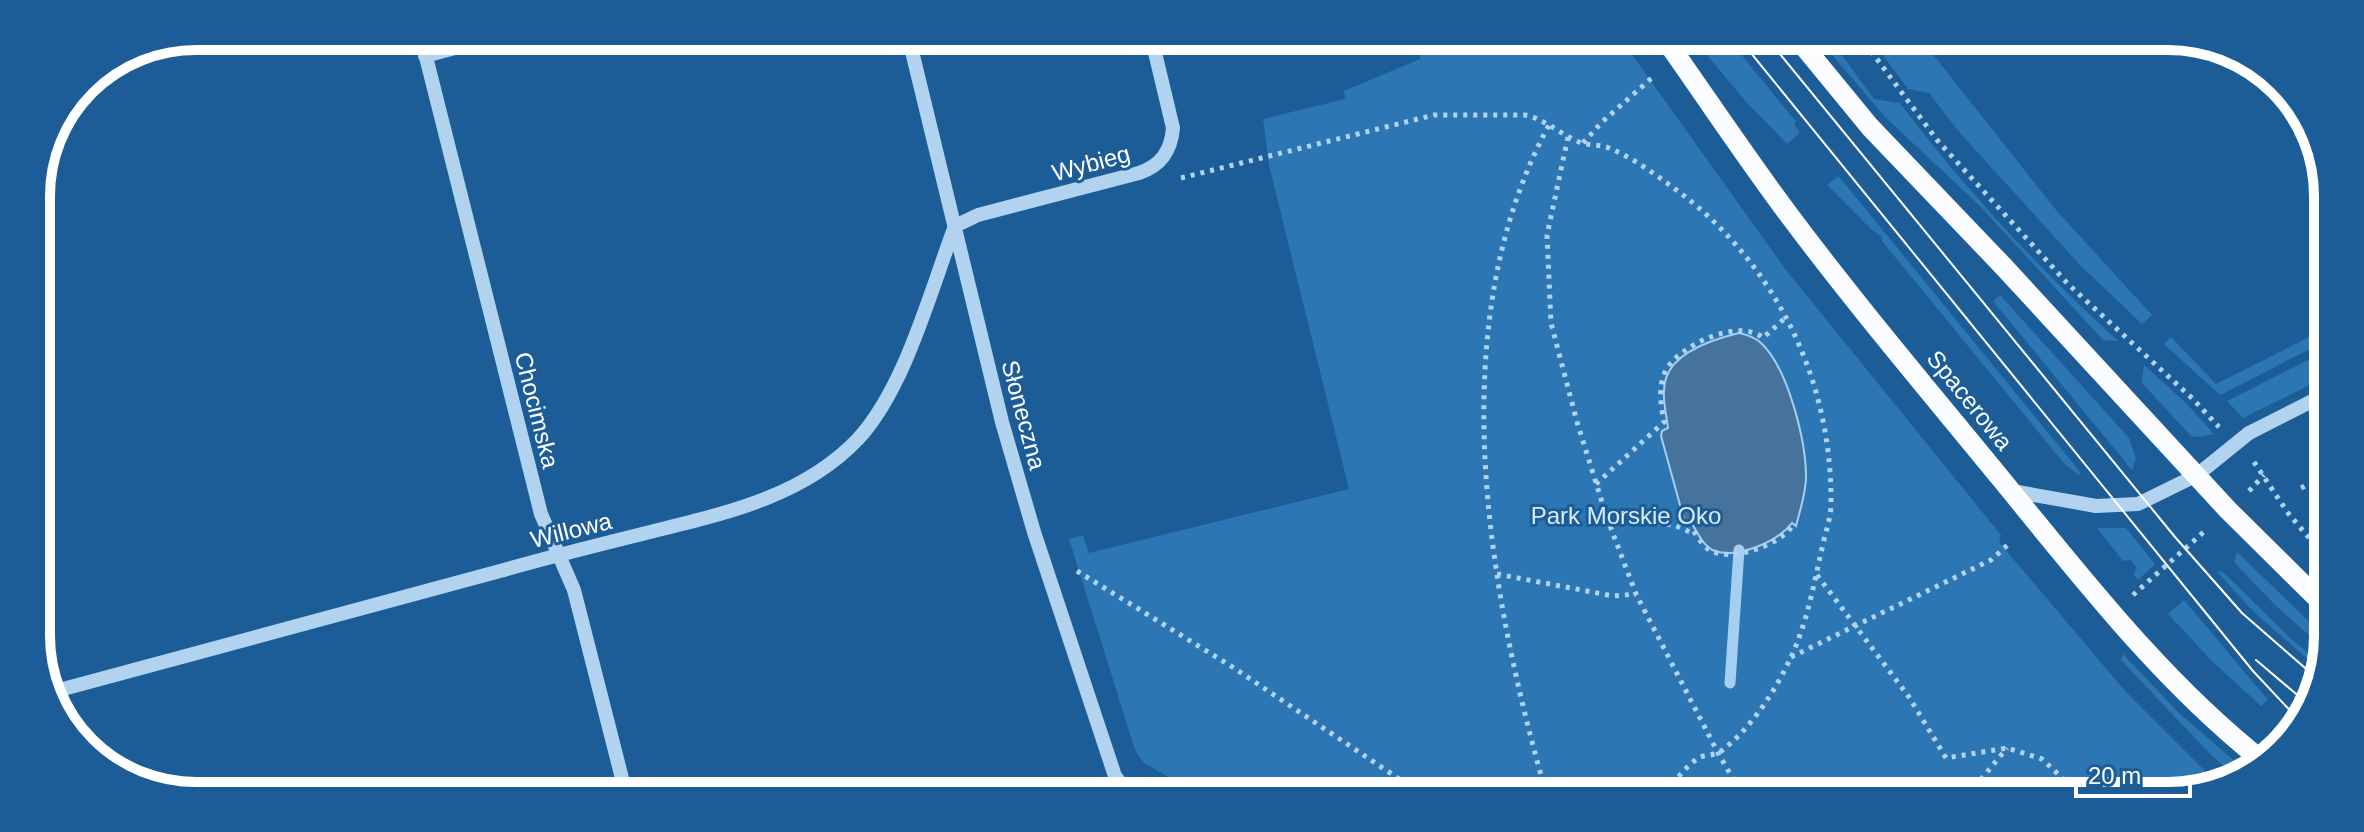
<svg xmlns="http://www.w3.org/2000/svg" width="2364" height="832" font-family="Arial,sans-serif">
<rect width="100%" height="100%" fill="#1c5d97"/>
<path fill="#2c76b3" d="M 1421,41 L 1623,42 L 1786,270 L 2001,535 L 1999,542 L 2126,692 L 2215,781 L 2178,796 L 1195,792 L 1144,763 L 1135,750 L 1069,539 L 1083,535 L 1089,553 L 1349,489 L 1269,165 L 1263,119 L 1345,99 L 1344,91 L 1420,59 Z
M 1696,42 L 1731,42 L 1796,122 L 1794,124 L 1800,133 L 1787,144 L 1748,104 Z
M 1822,43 L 1833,43 L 1874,99 L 1900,103 C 1965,189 2039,269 2118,341 L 2103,340 L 1980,206 L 1885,117 Z
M 1874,43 L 1924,43 L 2056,210 L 2152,315 L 2142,324 L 2081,266 L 1960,133 L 1929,93 L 1908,89 Z
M 1838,176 L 1846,185 L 2081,473 L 2078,475 L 2063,462 L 1882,241 L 1881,236 L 1871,229 L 1827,185 Z
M 2000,295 L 2129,438 L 2136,459 L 2132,470 L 1993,301 Z
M 2323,330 L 2324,342 L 2220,395 L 2164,344 L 2171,337 L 2216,384 Z
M 2324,352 L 2324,378 L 2243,418 L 2227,401 Z
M 2144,365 L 2185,402 L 2214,434 L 2201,437 L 2191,436 L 2142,383 Z
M 2097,528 L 2126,528 L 2155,564 L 2138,580 L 2134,575 L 2136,567 L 2131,560 L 2123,561 Z
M 2237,552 L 2320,632 L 2320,645 L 2275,605 L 2234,562 Z
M 2216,571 L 2223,572 L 2290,638 L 2320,663 L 2320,670 L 2254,612 Z
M 2184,600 L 2268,700 L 2261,706 L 2213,662 L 2168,614 Z
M 2123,654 L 2180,714 L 2245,770 L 2234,775 L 2209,753 L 2121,660 Z"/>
<path fill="#46739c" stroke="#a4cff1" stroke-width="2" d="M 1739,333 C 1748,335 1755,337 1761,343 C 1788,368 1806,441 1806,477 C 1806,493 1800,510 1796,526 L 1792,523 C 1778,541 1738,559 1715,551 C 1703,547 1696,530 1690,520 L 1685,523 L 1661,436 L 1662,431 L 1668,428 C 1666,412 1661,394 1666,378 C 1675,351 1714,339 1739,333 Z"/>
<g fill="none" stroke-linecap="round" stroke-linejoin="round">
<path stroke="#a4cff1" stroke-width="11" d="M 1730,683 L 1739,550"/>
<path stroke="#b1d3f0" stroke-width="5" stroke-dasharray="4 6" stroke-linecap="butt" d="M 1865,43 L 1937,140 L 2068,284 L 2193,399 L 2219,427
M 1568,137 L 1547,235 L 1551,323 L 1577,422 L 1607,518 L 1636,594 L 1718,753 L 1742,794
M 1583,143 L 1602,122 L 1654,76
M 1181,178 L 1434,115 L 1525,115 C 1545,119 1560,134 1579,142 C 1588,146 1599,144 1609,148 C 1631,157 1652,172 1671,186 C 1773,259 1832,377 1831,503 C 1831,518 1826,530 1823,544 C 1814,583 1808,619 1792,655 C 1776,690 1751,729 1720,752 C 1713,756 1704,754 1697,759 C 1685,767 1674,783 1663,794
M 2254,462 L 2288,513 L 2321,552
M 2316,481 L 2322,494
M 1596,484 L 1664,422 C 1661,406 1658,387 1665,372 C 1677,346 1739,317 1763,338 L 1786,317
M 2301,488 L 2322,478
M 2249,491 L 2264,475
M 1607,518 L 1674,525 L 1690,532 L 1693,530 C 1698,537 1702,546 1710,550 C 1730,563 1780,545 1792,526
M 1077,571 L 1231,666 L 1420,793
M 1497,574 L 1613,596 L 1636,594
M 1817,575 L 1909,697 L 1946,758 L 2007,748 L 2042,759 L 2077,792 L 2084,795
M 2133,595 L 2206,530
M 1791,657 L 1991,560 L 2011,542
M 1546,793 C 1487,586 1441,324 1549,125
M 1968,795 L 2007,748"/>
<path stroke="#b1d3f0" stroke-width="14" d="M 421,37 L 541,514 L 574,590 L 625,790
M 909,39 L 1002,422 L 1034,532 L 1115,776 L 1127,792
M 425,56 L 496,37
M 2012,491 L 2096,506 L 2138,504 L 2197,475 L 2249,433 L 2324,395
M 52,692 C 201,652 351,611 500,571 C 549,557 598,545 646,533 C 722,514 802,498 858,439 C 905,388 930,292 955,226 L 978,215 L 1139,173 C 1161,166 1171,151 1173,128 L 1152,40"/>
<path stroke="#fafcff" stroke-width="20" d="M 1667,42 C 1708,100 1747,159 1789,215 C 1857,306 1930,392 2002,480 C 2083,579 2163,683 2265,763
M 1801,43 L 1870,127 L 2003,266 L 2228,510 L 2321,602"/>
<path stroke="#fff" stroke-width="2" d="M 1742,42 L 2253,671 L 2297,718
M 1771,43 L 2175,537 L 2242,613 L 2320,681
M 2256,660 L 2308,704"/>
</g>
<g text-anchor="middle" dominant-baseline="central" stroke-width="6" stroke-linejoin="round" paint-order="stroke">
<g font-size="24" fill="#fff" stroke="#1c5d97">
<text transform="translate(1091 163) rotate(-15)">Wybieg</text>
<text transform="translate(1970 400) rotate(51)">Spacerowa</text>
<text transform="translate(537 410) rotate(76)">Chocimska</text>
<text transform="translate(1024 415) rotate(75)">Słoneczna</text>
<text transform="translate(571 530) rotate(-14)">Willowa</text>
</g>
<g font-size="24" fill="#d8ebfb" stroke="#1c5d97">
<text x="1626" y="515">Park Morskie Oko</text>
</g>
</g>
<path d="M0 0H2364V832H0ZM196 50H2168A146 146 0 0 1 2314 196V636A146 146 0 0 1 2168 782H196A146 146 0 0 1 50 636V196A146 146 0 0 1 196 50Z" fill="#1c5d97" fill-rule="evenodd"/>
<path fill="none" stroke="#fff" stroke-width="10" d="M196 50H2168A146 146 0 0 1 2314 196V636A146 146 0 0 1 2168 782H196A146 146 0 0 1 50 636V196A146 146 0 0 1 196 50Z"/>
<path d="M2076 784v12h114v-12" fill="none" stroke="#ffffff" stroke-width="4"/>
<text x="2088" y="784" font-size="24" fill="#ffffff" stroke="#1c5d97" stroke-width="6" paint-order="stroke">20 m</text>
</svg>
